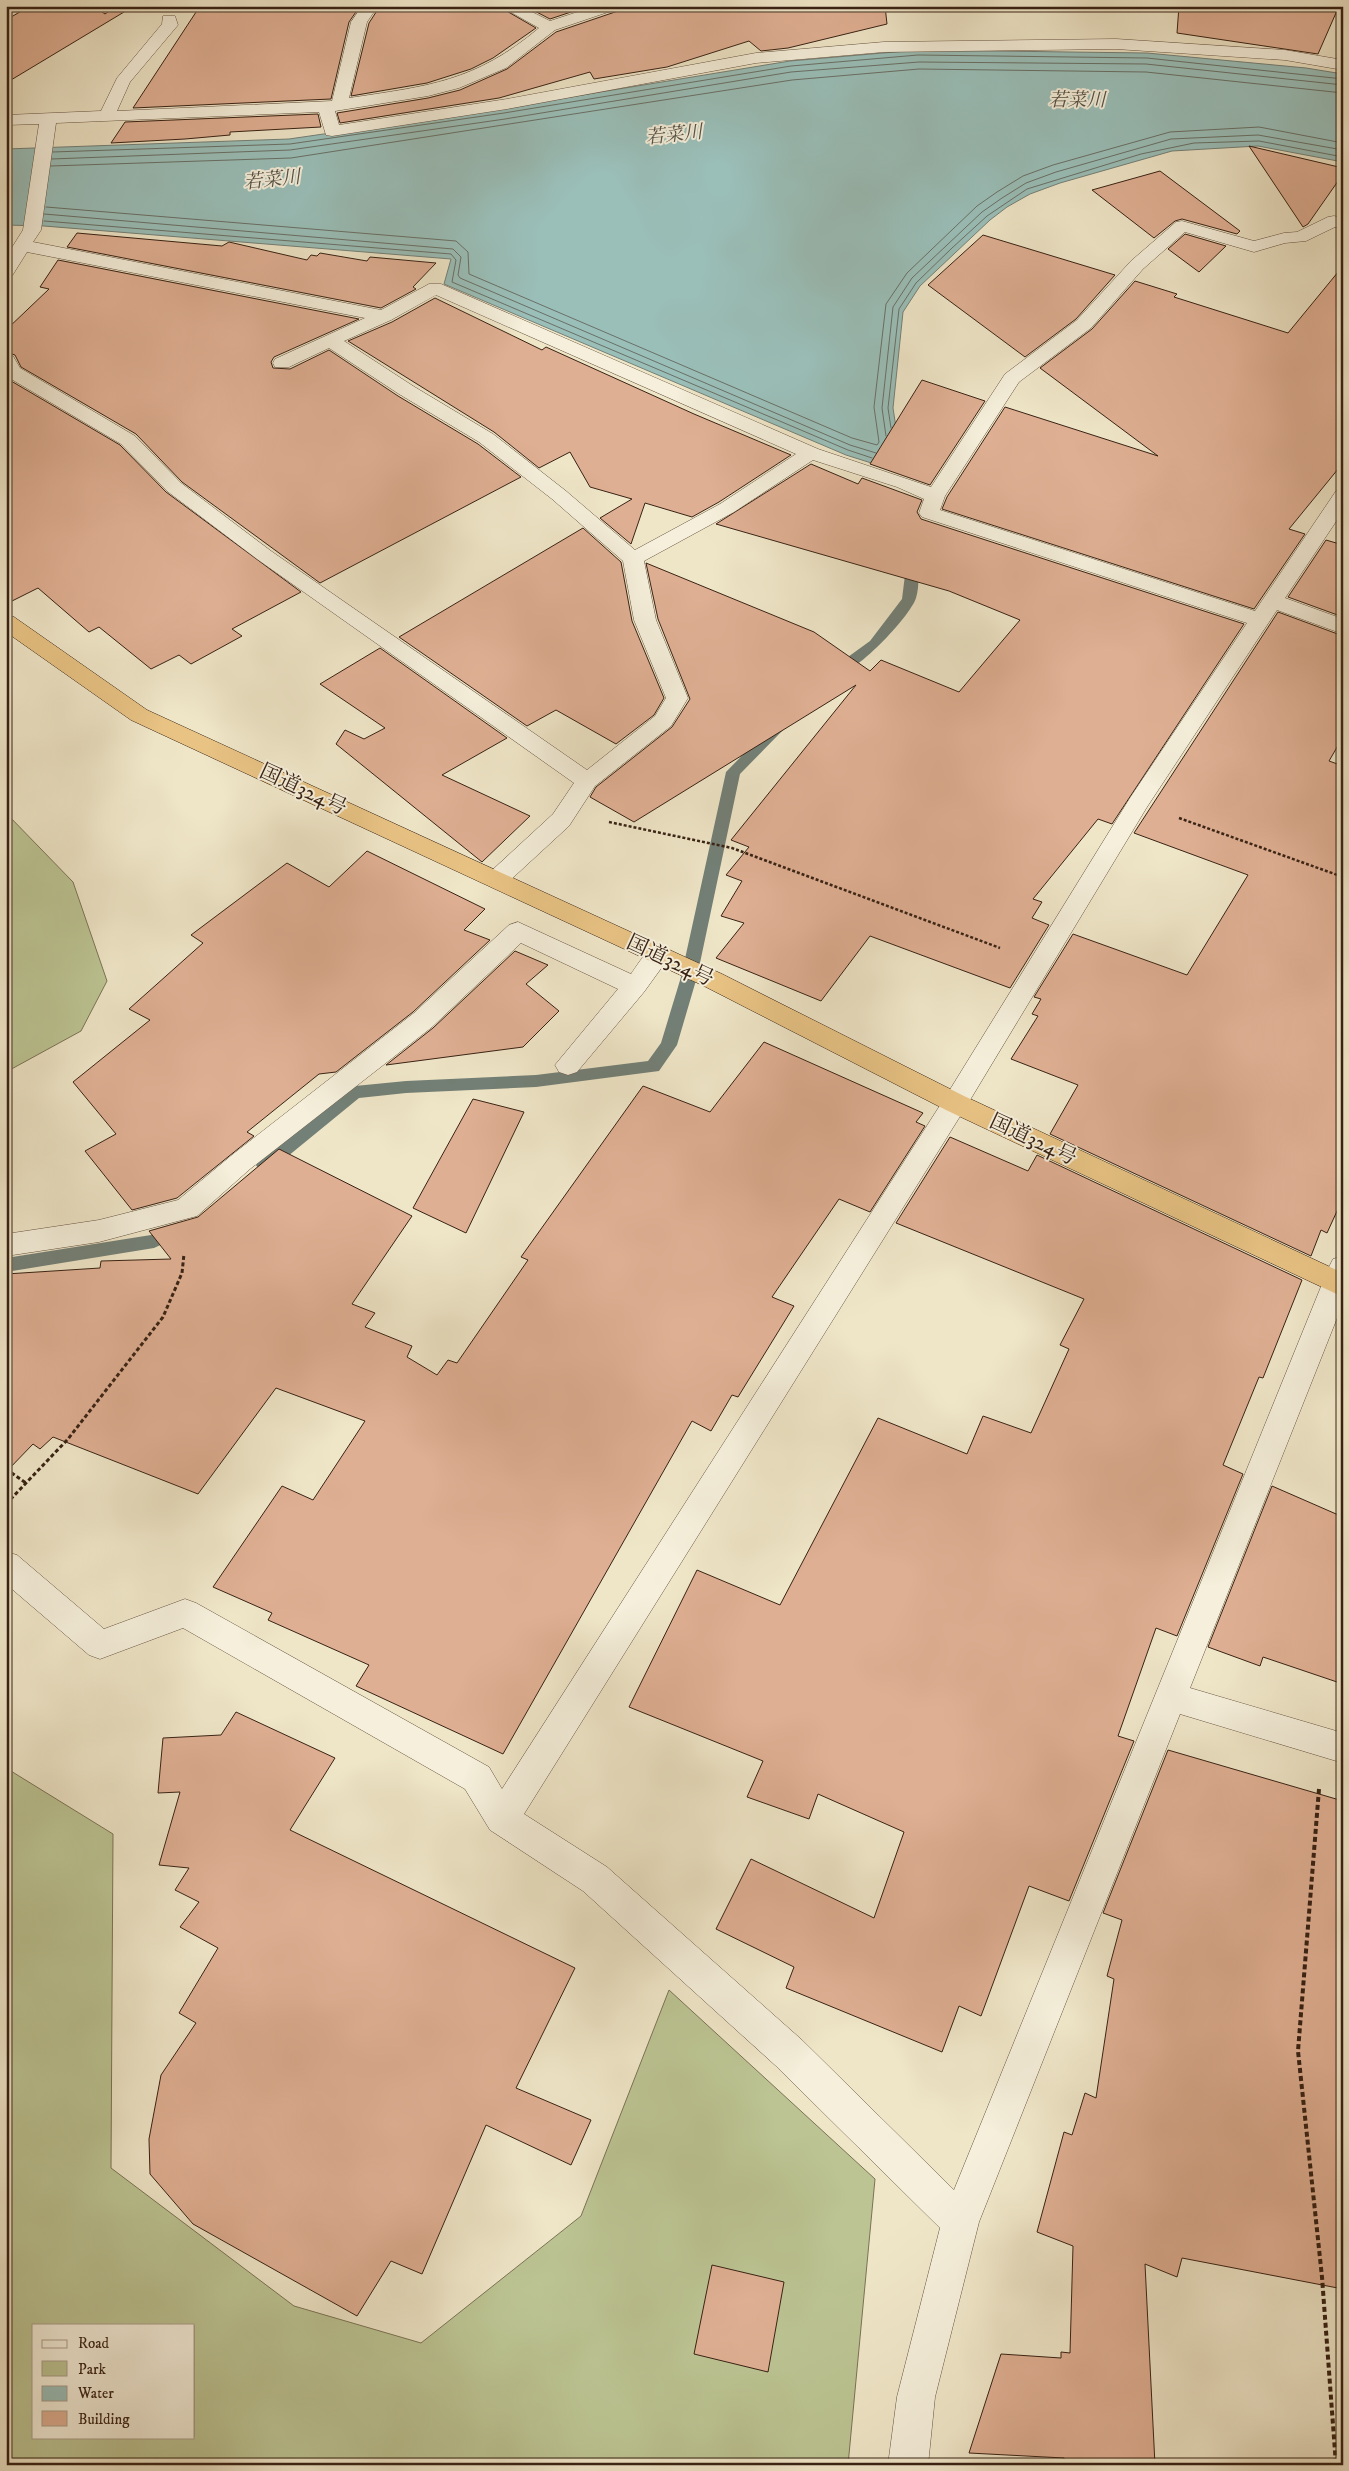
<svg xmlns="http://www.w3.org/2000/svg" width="1349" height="2471" font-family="'IM FELL DW Pica','Noto Serif JP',serif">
<rect width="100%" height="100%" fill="#efe6c8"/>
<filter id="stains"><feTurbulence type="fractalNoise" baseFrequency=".004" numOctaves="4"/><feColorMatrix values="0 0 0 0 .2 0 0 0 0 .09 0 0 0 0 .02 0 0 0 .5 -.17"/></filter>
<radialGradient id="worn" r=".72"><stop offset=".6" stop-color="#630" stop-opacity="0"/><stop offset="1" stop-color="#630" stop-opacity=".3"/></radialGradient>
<path fill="#bcc493" stroke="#7a7354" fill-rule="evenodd" d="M 6,813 L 73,882 L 107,981 L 81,1031 L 6,1072 Z
M 6,1768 L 113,1834 L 111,2168 L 294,2306 L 421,2343 L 581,2216 L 669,1990 L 875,2179 L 848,2465 L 6,2465 ZM 34,2325 L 194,2325 L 194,2437 L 34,2437 Z"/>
<path fill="#9abfb9" stroke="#738077" d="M 918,50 L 1147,53 L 1306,68 L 1343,74 L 1343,162 L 1258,146 L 1172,151 L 1060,183 L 1030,194 L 1007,207 L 990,220 L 920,286 L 903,312 L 893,408 L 903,473 L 846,455 L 444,284 L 451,259 L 44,226 L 6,225 L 6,149 L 289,139 L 503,108 L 790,61 Z"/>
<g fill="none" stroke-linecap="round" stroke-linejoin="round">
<path stroke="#697066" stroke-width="1" d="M 53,152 L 290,144 L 504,113 L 791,66 L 918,55 L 1147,58 L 1343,79
M 52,159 L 290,150 L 505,119 L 791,72 L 919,62 L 1146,64 L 1343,85
M 51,166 L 291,158 L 792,80 L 919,69 L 1146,72 L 1343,93
M 46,207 L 456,241 L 468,252 L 469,274 L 852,438 L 877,445 L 879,442 L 874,407 L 886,304 L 907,273 L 977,206 L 997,192 L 1023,176 L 1053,165 L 1170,132 L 1259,127 L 1343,143
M 44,214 L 453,249 L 461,257 L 458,275 L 460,278 L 850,445 L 876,453
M 44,221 L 451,254 L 456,260 L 452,282 L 848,450 L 872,458
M 891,428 L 888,408 L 899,309 L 916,283 L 952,248 L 987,216 L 1027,189 L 1141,154 L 1194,143 L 1259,141 L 1343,157
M 886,436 L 882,408 L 893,307 L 912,278 L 982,212 L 1002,198 L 1026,183 L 1056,172 L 1171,139 L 1258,135 L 1343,150"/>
<path fill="#738077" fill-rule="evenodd" d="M 910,552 L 917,556 C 918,569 920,585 916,598 C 910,617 850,681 830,676 L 828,673 L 830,670 L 870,641 L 902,599 L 905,575 L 903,556 Z
M 778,722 L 783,724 L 785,727 L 783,730 L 740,774 L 697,977 L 677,1045 L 659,1071 L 536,1087 L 406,1093 L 359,1098 L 271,1170 L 265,1172 L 259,1170 L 256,1165 L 259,1160 L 349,1088 L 355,1086 L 406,1081 L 536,1075 L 648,1061 L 661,1043 L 681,977 L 726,772 L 773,724 Z
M 176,1223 L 182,1225 L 185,1230 L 182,1235 L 154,1248 L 6,1272 L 6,1258 L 151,1235 Z"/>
</g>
<path fill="#dfaf93" stroke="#382214" d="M 30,6 L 94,6 L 105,14 L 116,6 L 134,6 L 6,83 L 6,20 Z
M 200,6 L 360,6 L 349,22 L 331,99 L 133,108 Z
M 380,6 L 498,6 L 536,28 L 493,58 L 471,69 L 427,83 L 351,96 L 369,23 Z
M 525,6 L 589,6 L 550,19 Z
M 622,6 L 885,6 L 887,24 L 788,48 L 761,51 L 749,41 L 667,67 L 594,79 L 590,72 L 499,98 L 340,123 L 337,113 L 428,98 L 460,90 L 507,69 L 556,32 L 618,11 Z
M 1179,6 L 1339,6 L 1318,54 L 1177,33 Z
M 318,114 L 321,127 L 230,132 L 230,135 L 185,139 L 111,143 L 125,122 Z
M 1249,146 L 1343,168 L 1343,174 L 1308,224 L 1303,227 Z
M 1160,171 L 1240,231 L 1237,234 L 1182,219 L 1175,221 L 1154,238 L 1092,190 Z
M 77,233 L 222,246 L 229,242 L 307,260 L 311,255 L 317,256 L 320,253 L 367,261 L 370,257 L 436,263 L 413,287 L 416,289 L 381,308 L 67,247 Z
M 1185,234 L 1226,246 L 1199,272 L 1168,249 Z
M 983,235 L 1115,275 L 1076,319 L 1025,357 L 928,285 Z
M 58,260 L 359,319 L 274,357 L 271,362 L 273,368 L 290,369 L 329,350 L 398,396 L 478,444 L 521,477 L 320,583 L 182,482 L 136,434 L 21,367 L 15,355 L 6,352 L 6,330 L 49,289 L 40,287 Z
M 1343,266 L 1343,463 L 1289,529 L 1305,534 L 1254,609 L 942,509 L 947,497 L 1005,407 L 1158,456 L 1040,368 L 1092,329 L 1135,281 L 1177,294 L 1174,297 L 1288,333 Z
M 435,298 L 542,350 L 546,347 L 694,414 L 791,455 L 719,502 L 692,517 L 645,503 L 631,544 L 600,518 L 632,499 L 590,487 L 570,452 L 539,468 L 494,432 L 348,341 L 392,322 Z
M 6,378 L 120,445 L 166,492 L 301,592 L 232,629 L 242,636 L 191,664 L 179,655 L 151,669 L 99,627 L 89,632 L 38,588 L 6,604 Z
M 922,380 L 985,401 L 930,485 L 870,464 Z
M 811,464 L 858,484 L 862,478 L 922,500 L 917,512 L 921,519 L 1244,624 L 1112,824 L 1098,819 L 1033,899 L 1042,902 L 1032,918 L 1049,925 L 1010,988 L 870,936 L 821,1001 L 716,958 L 744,923 L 721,916 L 742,881 L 726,875 L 749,847 L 731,840 L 856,685 L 634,822 L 590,797 L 596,787 L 672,727 L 690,699 L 658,619 L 646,563 L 814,632 L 870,671 L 881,660 L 959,692 L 1020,620 L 949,591 L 716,524 Z
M 583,528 L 621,562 L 632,621 L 664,698 L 654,715 L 616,744 L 556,710 L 527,726 L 399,637 Z
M 1326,540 L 1343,545 L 1343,617 L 1288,597 Z
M 1278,612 L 1343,636 L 1343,737 L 1329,761 L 1343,766 L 1343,1198 L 1327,1233 L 1321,1230 L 1311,1256 L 1050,1134 L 1078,1085 L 1011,1059 L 1038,1016 L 1032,1014 L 1041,999 L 1034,997 L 1073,934 L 1187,975 L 1248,875 L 1134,833 Z
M 380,648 L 507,738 L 442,775 L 530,816 L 482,862 L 336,744 L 345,730 L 364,739 L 385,728 L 320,684 Z
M 367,851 L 485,909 L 464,930 L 490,940 L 413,1012 L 336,1072 L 319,1074 L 247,1132 L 254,1136 L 177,1198 L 132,1210 L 85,1151 L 116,1134 L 73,1082 L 150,1020 L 129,1009 L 203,943 L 191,935 L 287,863 L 329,887 Z
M 515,951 L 548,965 L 526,984 L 559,1011 L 523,1047 L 386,1065 L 433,1028 Z
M 764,1042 L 923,1113 L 916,1122 L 925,1126 L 870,1212 L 839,1199 L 772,1297 L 794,1306 L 738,1397 L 732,1395 L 711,1431 L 692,1421 L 503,1754 L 356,1686 L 369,1665 L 268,1620 L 272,1613 L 213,1587 L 282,1486 L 313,1500 L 365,1421 L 276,1388 L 198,1494 L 53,1437 L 40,1449 L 33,1444 L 6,1472 L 6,1274 L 100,1268 L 101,1261 L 171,1259 L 149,1231 L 198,1217 L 279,1149 L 412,1216 L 352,1304 L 375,1313 L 365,1327 L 412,1346 L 407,1357 L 437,1375 L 448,1360 L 457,1363 L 528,1260 L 521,1257 L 643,1086 L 710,1112 Z
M 473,1099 L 524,1112 L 466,1233 L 413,1208 Z
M 950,1137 L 1028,1171 L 1037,1155 L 1302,1280 L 1263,1378 L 1259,1377 L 1223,1465 L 1243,1474 L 1177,1636 L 1156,1628 L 1118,1736 L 1134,1741 L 1069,1901 L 1029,1886 L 981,2016 L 959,2006 L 942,2052 L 786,1988 L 794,1967 L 716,1929 L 751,1859 L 874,1918 L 904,1832 L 818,1794 L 809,1819 L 747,1797 L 763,1761 L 629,1707 L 697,1570 L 780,1605 L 878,1418 L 967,1454 L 983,1416 L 1031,1433 L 1069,1349 L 1060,1345 L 1084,1299 L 896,1223 Z
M 1272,1486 L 1343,1517 L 1343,1684 L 1263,1657 L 1260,1666 L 1208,1647 Z
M 236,1712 L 335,1758 L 290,1830 L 575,1968 L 516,2088 L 591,2120 L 571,2165 L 486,2125 L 422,2274 L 391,2261 L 357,2316 L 193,2224 L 150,2174 L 149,2139 L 161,2075 L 196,2023 L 179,2013 L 218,1948 L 180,1927 L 199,1902 L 175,1890 L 189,1868 L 159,1865 L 180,1792 L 158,1793 L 163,1738 L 221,1735 Z
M 1168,1750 L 1343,1801 L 1343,2289 L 1182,2258 L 1177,2277 L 1145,2264 L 1155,2465 L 1096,2465 L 1064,2462 L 1064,2458 L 969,2453 L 1001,2354 L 1061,2358 L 1061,2352 L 1070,2353 L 1073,2246 L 1037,2232 L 1064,2132 L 1072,2135 L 1085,2093 L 1096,2098 L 1114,1979 L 1107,1976 L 1122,1920 L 1103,1913 Z
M 712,2265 L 784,2282 L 768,2372 L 694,2354 Z"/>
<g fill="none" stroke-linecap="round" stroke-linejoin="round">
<g stroke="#665341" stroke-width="1">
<path id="street" d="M 114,6 L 104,12 L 96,7 L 97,6 Z
M 362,6 L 378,6 L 367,22 L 349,98 C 428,86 475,82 539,28 L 500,6 L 520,6 L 550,21 L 596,6 L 620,6 L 617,9 L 555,30 L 506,68 L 459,88 L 428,96 L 335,111 L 339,125 L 507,99 L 756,53 L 884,42 L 1116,39 L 1285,50 L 1343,60 L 1343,70 L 1285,60 L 1116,49 L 884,52 L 756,63 L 507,109 L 332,136 L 326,135 L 319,112 L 56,123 L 41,230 L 33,242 L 381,310 L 429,284 L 441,284 L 818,449 L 931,487 L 1005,374 L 1077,320 L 1131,261 L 1176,222 L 1182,221 L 1254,241 L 1284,233 L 1297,232 L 1328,217 L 1334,216 L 1343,218 L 1343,229 L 1335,227 L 1306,241 L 1285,243 L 1254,252 L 1185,232 L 1143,269 L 1091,328 L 1019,382 L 945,496 L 940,510 L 1255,611 L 1336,491 L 1343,489 L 1343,511 L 1285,598 L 1343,619 L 1343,634 L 1277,610 L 1147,807 L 964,1110 L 524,1814 L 607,1867 L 802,2040 L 954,2190 L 1329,1267 L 1333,1259 L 1343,1256 L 1343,1303 L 1190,1688 L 1343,1733 L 1343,1763 L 1180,1714 L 979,2222 L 935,2397 L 928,2465 L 888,2465 L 897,2397 L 940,2228 L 776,2066 L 583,1891 L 490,1830 L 465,1789 L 183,1628 L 100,1659 L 89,1655 L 6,1584 L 6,1552 L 17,1555 L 104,1629 L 185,1599 L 196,1603 L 489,1767 L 502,1789 L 946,1096 L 1130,798 L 1247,623 L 922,517 L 919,513 L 924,499 L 897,487 L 813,460 L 734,512 L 644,561 L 656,620 L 688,698 L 671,726 L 595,786 L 569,826 L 505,885 L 497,887 L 489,885 L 485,879 L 489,873 L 553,814 L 574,783 L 257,559 L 167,491 L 121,444 L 6,376 L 6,354 L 13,356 L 20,368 L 135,436 L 181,483 L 271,551 L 587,770 L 655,716 L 666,698 L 634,620 L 623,561 L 552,499 L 479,442 L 399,394 L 329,348 L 289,367 L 275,367 L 273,363 L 275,359 L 365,318 L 27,252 L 12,276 L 6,277 L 6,257 L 23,230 L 39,124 L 6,125 L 6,115 L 101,111 L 117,78 L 162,24 L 163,16 L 175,16 L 178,25 L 130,82 L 117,111 L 332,101 L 351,22 ZM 436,295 L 796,454 L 720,504 L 635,550 L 566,491 L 493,434 L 413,386 L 344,341 L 391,320 Z
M 518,922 L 631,974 C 641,960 648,944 667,950 L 670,956 L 644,992 L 577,1072 L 568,1075 L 559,1072 L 555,1065 L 618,989 L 521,943 L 432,1027 L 250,1169 L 197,1216 L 99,1242 L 6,1256 L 6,1234 L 99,1220 L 178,1200 L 232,1155 L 414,1013 L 509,925 Z"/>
</g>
<g stroke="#382214" stroke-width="1">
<path id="highway" d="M 6,615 L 14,617 L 147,710 L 722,974 L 964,1096 L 1343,1273 L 1343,1297 L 946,1110 L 704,986 L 131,720 L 6,632 Z"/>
</g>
<path stroke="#382214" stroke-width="2.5" stroke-dasharray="3 2" stroke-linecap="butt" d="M 1179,818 L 1343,877
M 609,822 L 732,848 L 1000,948"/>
<path stroke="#382214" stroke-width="3" stroke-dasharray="4 2.5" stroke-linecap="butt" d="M 6,1469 L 26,1483
M 6,1504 L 68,1439 L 163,1317 L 182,1273 L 184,1254"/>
<path stroke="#382214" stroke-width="4" stroke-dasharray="5 3" stroke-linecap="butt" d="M 1319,1789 L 1298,2051 L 1322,2277 L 1336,2465"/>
<use href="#street" fill="#f5efdb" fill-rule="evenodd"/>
<use href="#highway" fill="#e8c384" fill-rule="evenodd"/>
</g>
<g text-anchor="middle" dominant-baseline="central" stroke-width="4" stroke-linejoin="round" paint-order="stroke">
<g font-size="19" font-style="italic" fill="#555146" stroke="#f5efdb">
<text x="1077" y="100">若菜川</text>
<text transform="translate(674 135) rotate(-6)">若菜川</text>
<text transform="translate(272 180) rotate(-6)">若菜川</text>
</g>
<g font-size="21" fill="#382214" stroke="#f5efdb">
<text transform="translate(303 790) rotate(25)">国道324号</text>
<text transform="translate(670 961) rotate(25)">国道324号</text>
<text transform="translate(1033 1140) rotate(25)">国道324号</text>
</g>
</g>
<rect width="1349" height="2471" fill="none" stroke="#efe6c8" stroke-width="25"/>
<rect x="8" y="8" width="1334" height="2456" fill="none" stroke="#382214" stroke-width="2.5"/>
<rect x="12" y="12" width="1324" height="2446" fill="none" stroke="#382214"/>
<rect x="32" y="2324" width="162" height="115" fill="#f5efdb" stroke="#a99d8b"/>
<rect x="42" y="2340" width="25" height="8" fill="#f5efdb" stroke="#a99d8b"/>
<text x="78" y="2348" font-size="15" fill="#382214">Road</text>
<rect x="42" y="2361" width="25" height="15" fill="#bcc493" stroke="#a99d8b"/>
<text x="78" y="2374" font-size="15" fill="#382214">Park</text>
<rect x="42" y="2386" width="25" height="15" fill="#9abfb9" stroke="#a99d8b"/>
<text x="78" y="2398" font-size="15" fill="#382214">Water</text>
<rect x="42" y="2411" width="25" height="15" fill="#dfaf93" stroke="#a99d8b"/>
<text x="78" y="2424" font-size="15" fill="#382214">Building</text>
<rect width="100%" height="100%" filter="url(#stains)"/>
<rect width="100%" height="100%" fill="url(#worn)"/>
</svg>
